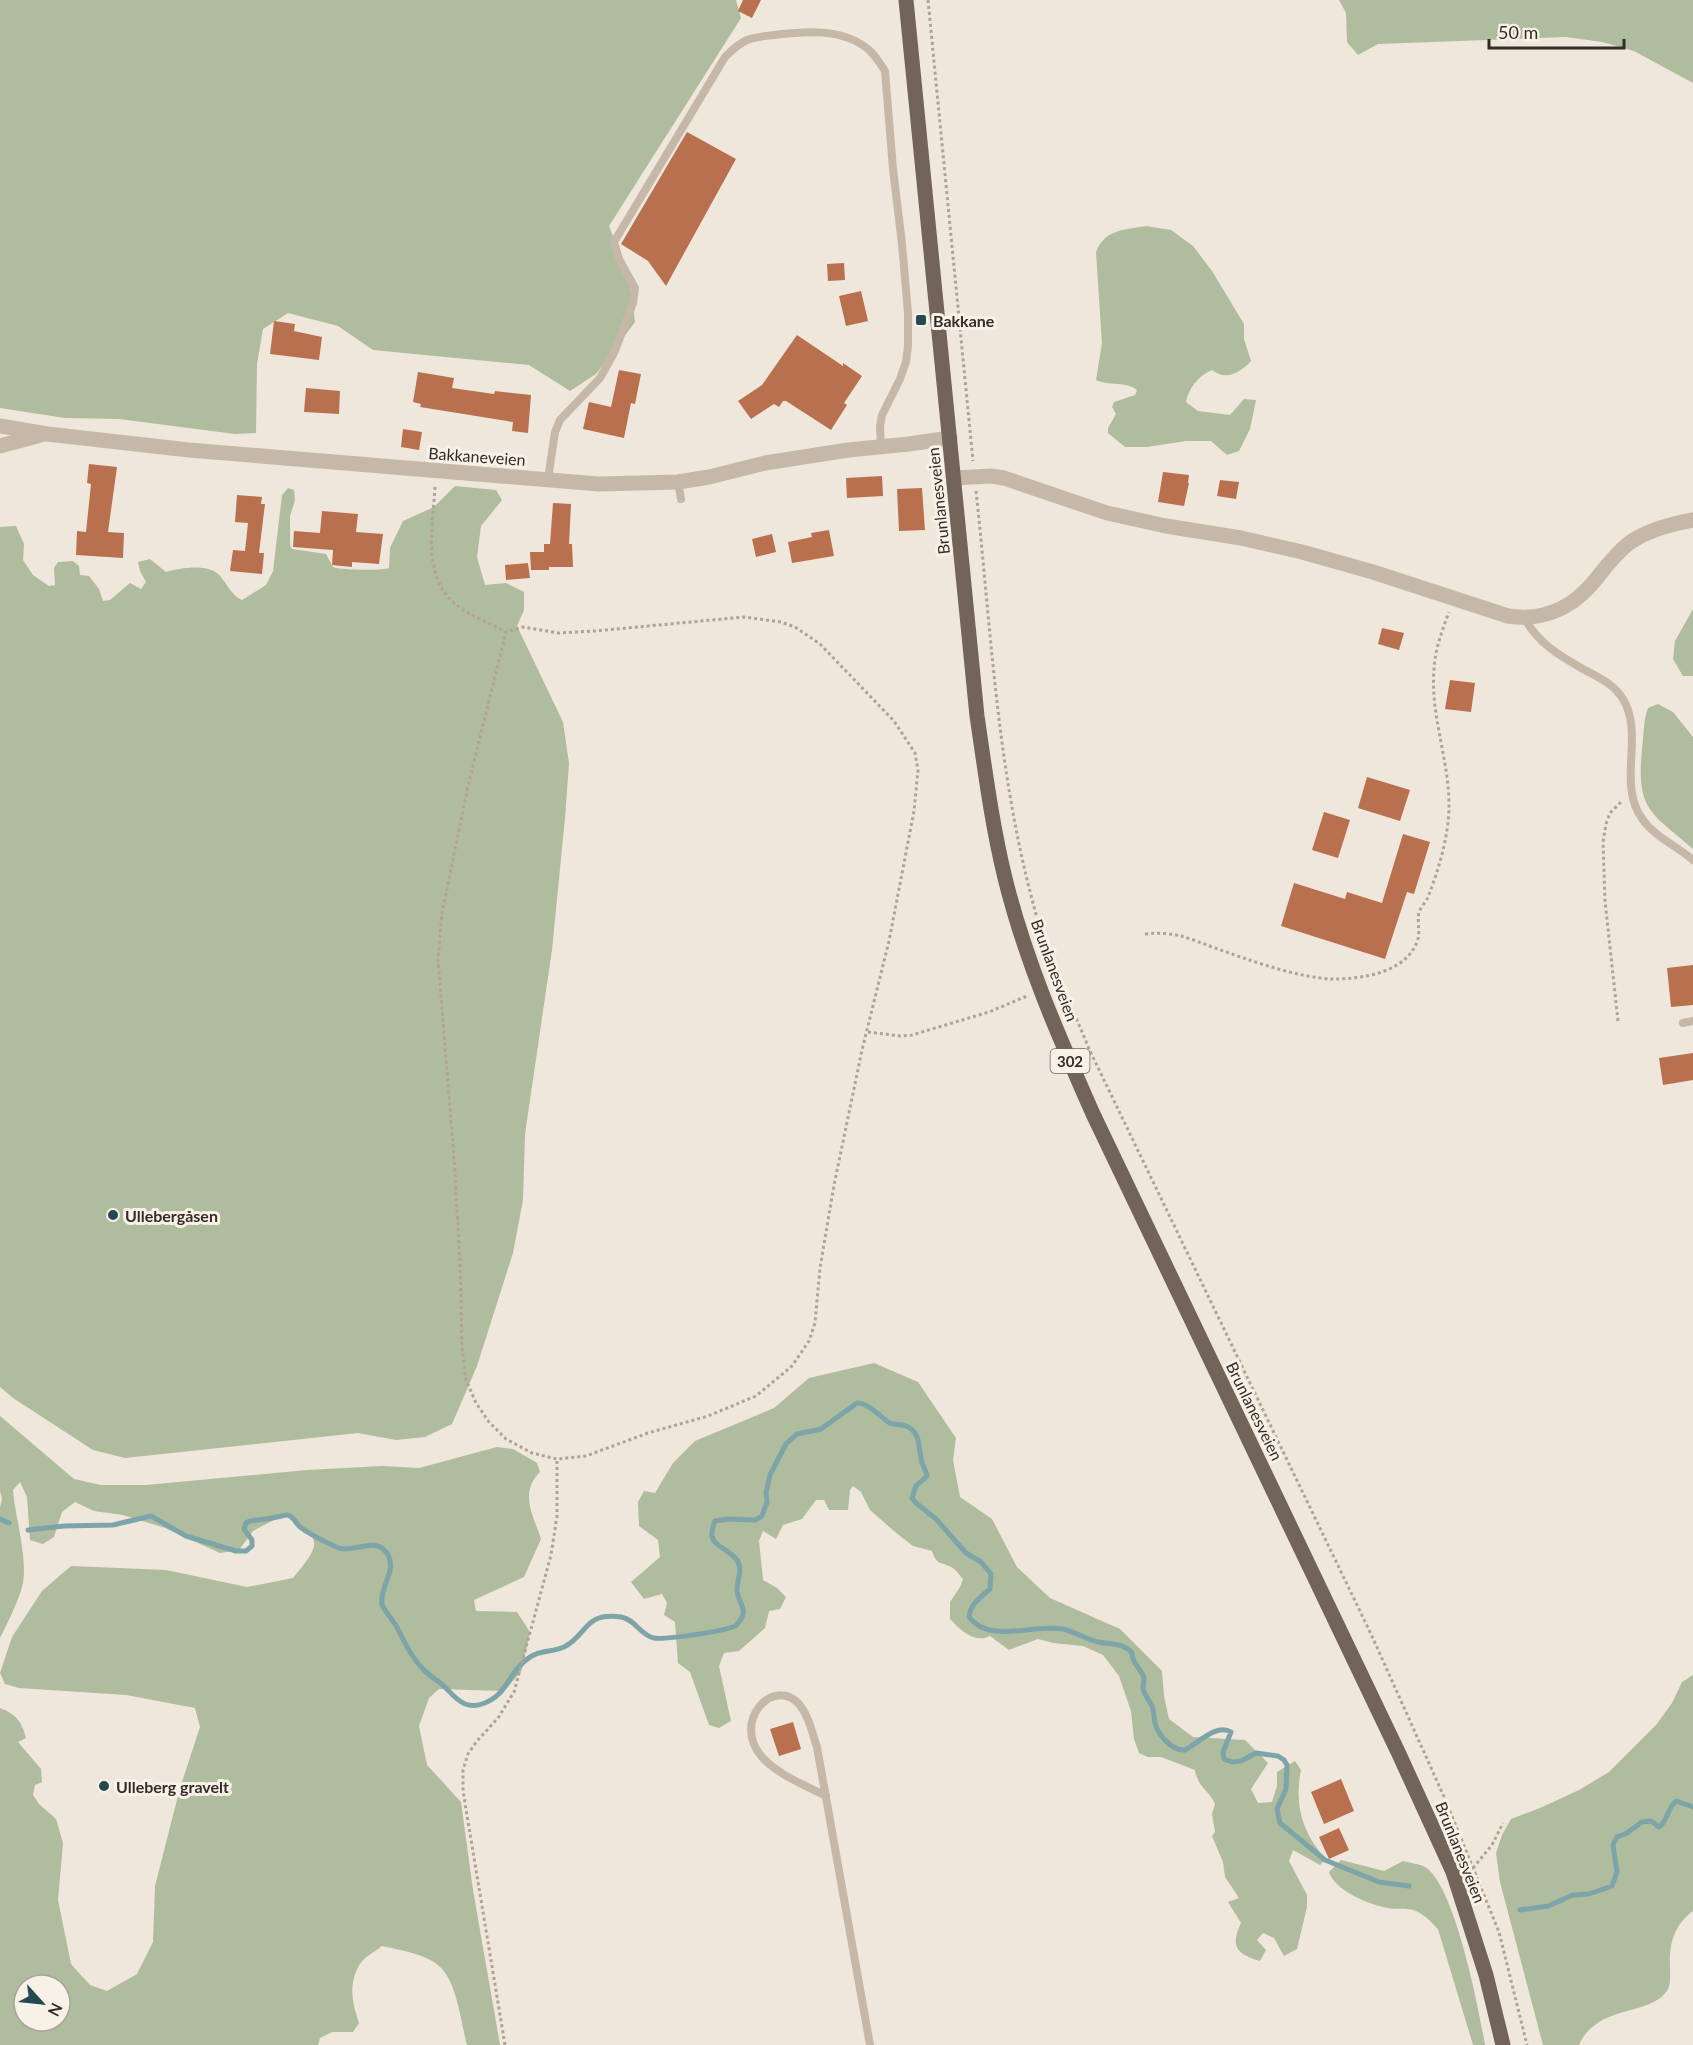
<svg xmlns="http://www.w3.org/2000/svg" width="1693" height="2045" font-family="Lato,sans-serif">
<rect width="100%" height="100%" fill="#efe7db"/>
<path fill="#afbc9d" fill-rule="evenodd" d="M 0,0 L 736,0 L 741,18 L 609,226 L 629,277 L 635,322 L 596,374 L 570,391 L 529,365 L 373,350 L 338,326 L 288,313 L 263,329 L 257,364 L 256,433 L 235,434 L 119,419 L 65,418 L 0,408 Z
M 1339,0 L 1693,0 L 1693,83 L 1634,51 L 1602,42 L 1566,37 L 1378,44 L 1358,55 L 1347,42 L 1346,13 Z
M 1146,226 L 1171,230 L 1193,246 L 1212,271 L 1244,324 L 1244,339 L 1251,361 C 1240,373 1226,381 1212,370 C 1198,376 1189,388 1186,402 L 1198,411 L 1230,415 L 1244,399 L 1256,400 L 1250,429 L 1239,451 L 1227,455 L 1211,441 L 1186,441 L 1147,447 L 1125,447 L 1108,433 L 1108,428 L 1116,414 L 1112,407 L 1114,402 L 1135,395 L 1137,390 C 1126,381 1109,386 1096,380 L 1102,343 L 1096,252 C 1105,229 1124,230 1146,226 Z
M 455,486 L 496,490 L 502,500 L 481,526 L 477,557 L 485,585 L 506,583 L 524,592 L 524,610 L 517,626 L 563,722 L 569,763 L 565,818 L 552,950 L 525,1134 L 523,1200 L 513,1253 L 477,1366 L 452,1424 L 425,1437 L 396,1440 L 358,1433 L 125,1458 L 93,1450 L 13,1398 L 0,1387 L 0,527 L 16,526 L 24,544 L 23,560 L 33,575 L 49,586 L 55,585 L 54,568 L 58,562 L 73,561 L 79,566 L 80,575 L 89,576 L 99,589 L 103,601 L 110,600 L 130,583 L 141,589 L 146,582 L 140,571 L 138,562 L 150,559 L 166,572 C 181,568 209,563 220,576 C 228,585 231,595 242,600 L 266,585 L 273,571 L 282,495 L 288,488 L 294,490 L 295,500 L 290,516 L 290,545 L 292,549 L 326,554 L 333,567 C 339,570 384,571 389,568 L 390,548 L 403,521 L 434,507 Z
M 1693,609 L 1693,676 L 1683,676 L 1673,659 L 1675,641 Z
M 1658,704 L 1673,712 L 1693,737 L 1693,849 C 1651,812 1636,811 1642,749 C 1644,734 1643,722 1648,708 Z
M 874,1363 L 918,1382 L 956,1438 L 953,1460 L 960,1497 L 992,1519 L 1017,1567 L 1050,1598 L 1120,1629 L 1162,1671 L 1164,1696 L 1169,1719 L 1193,1737 L 1245,1740 L 1268,1763 L 1251,1789 L 1258,1803 L 1272,1802 L 1277,1786 L 1277,1772 L 1295,1761 L 1301,1770 C 1294,1805 1302,1833 1326,1859 L 1320,1865 L 1293,1850 L 1289,1861 L 1307,1895 L 1307,1907 L 1297,1949 L 1284,1956 L 1274,1938 L 1263,1933 L 1257,1940 L 1266,1950 L 1260,1961 C 1236,1954 1230,1946 1241,1923 L 1228,1902 L 1239,1898 L 1225,1877 L 1223,1862 L 1212,1836 L 1215,1832 L 1212,1814 L 1215,1804 C 1209,1790 1198,1788 1195,1770 L 1161,1757 L 1148,1757 L 1139,1753 L 1134,1739 L 1131,1711 L 1119,1676 L 1103,1655 L 1083,1646 L 1053,1643 L 1038,1639 L 1009,1650 L 990,1636 C 975,1644 960,1630 950,1619 L 950,1602 L 960,1587 L 963,1579 C 960,1576 956,1569 951,1567 C 940,1561 937,1566 932,1551 L 913,1546 L 895,1532 L 870,1510 L 861,1492 L 853,1486 L 850,1490 L 848,1510 L 829,1510 L 824,1500 L 816,1500 L 802,1519 L 783,1525 L 776,1539 L 763,1531 L 759,1541 L 763,1580 L 777,1588 L 786,1597 L 780,1609 L 769,1611 L 765,1628 L 739,1651 L 724,1653 L 719,1666 L 731,1721 L 719,1728 L 709,1725 L 690,1672 L 678,1663 L 675,1622 L 664,1615 L 667,1603 L 662,1594 L 644,1599 L 631,1582 L 660,1557 L 658,1540 L 639,1526 L 638,1502 L 644,1491 L 655,1493 L 673,1463 L 695,1441 L 774,1408 L 809,1378 Z
M 0,1416 L 74,1479 L 101,1485 L 146,1485 L 307,1470 L 382,1466 L 419,1468 L 497,1447 L 513,1449 L 537,1463 L 540,1472 C 519,1493 533,1514 541,1539 L 524,1577 L 474,1600 L 476,1611 L 517,1612 L 530,1632 L 521,1672 L 504,1691 L 439,1689 L 429,1698 L 419,1726 L 427,1765 L 461,1802 L 473,1890 L 500,2045 L 467,2045 C 461,2023 457,1981 439,1966 C 426,1954 400,1950 382,1946 C 376,1951 364,1957 360,1964 C 348,1983 352,2002 359,2023 L 353,2032 L 332,2032 L 320,2038 L 318,2045 L 0,2045 L 0,1708 C 16,1714 22,1722 26,1738 L 18,1742 L 41,1769 L 42,1782 L 35,1785 L 33,1795 L 39,1804 L 56,1819 L 63,1843 L 58,1900 L 71,1964 L 90,1985 L 107,1991 L 137,1974 L 153,1942 L 155,1886 L 180,1788 L 200,1727 L 195,1708 L 126,1695 L 19,1688 L 5,1684 L 0,1673 L 12,1637 L 42,1591 L 71,1566 L 166,1570 L 247,1587 L 293,1578 C 320,1545 325,1539 285,1514 L 253,1531 L 239,1550 L 220,1553 L 165,1528 L 123,1515 L 94,1511 L 75,1502 L 62,1512 L 54,1537 L 43,1544 L 30,1540 L 27,1497 L 20,1482 L 13,1490 C 15,1517 29,1562 22,1587 C 17,1604 8,1622 0,1638 L 0,1507 L 2,1499 L 0,1491 ZM 24,1985 L 60,1985 L 60,2021 L 24,2021 Z
M 1693,1675 L 1693,1911 C 1673,1926 1669,1945 1670,1968 C 1670,1976 1671,1985 1667,1991 C 1648,2017 1597,2004 1579,2045 L 1543,2045 L 1500,1882 L 1496,1853 L 1502,1835 L 1511,1819 L 1540,1808 L 1579,1790 L 1609,1772 L 1656,1725 L 1672,1703 L 1682,1682 Z
M 1341,1860 L 1384,1871 L 1403,1861 C 1410,1863 1420,1864 1425,1867 C 1455,1885 1479,2010 1485,2045 L 1473,2045 L 1438,1929 C 1431,1922 1425,1915 1416,1911 C 1406,1907 1398,1910 1388,1908 C 1370,1905 1335,1891 1329,1872 Z"/>
<g fill="none" stroke-linecap="round" stroke-linejoin="round">
<path stroke="#7da4a8" stroke-width="5" d="M 0,1519 L 9,1523
M 28,1530 L 64,1526 L 113,1525 L 151,1516 L 186,1536 L 236,1551 L 246,1551 L 252,1546 L 252,1540 L 244,1529 L 246,1523 L 250,1521 C 259,1520 268,1519 277,1517 C 278,1517 285,1515 286,1515 C 293,1515 295,1522 299,1526 C 305,1532 331,1545 339,1548 C 356,1553 377,1535 388,1555 C 397,1571 379,1588 382,1604 C 384,1611 393,1620 397,1627 C 405,1643 412,1659 426,1672 C 432,1677 438,1681 444,1686 C 450,1692 456,1700 465,1704 C 471,1706 476,1706 482,1704 C 508,1695 507,1675 526,1660 C 539,1649 551,1653 564,1647 C 588,1635 583,1612 621,1617 C 635,1619 640,1635 654,1638 C 663,1640 727,1631 735,1626 C 737,1625 739,1622 741,1619 C 748,1608 737,1601 737,1590 C 737,1579 744,1568 736,1559 C 724,1544 704,1547 715,1521 L 728,1519 L 755,1520 L 762,1516 L 767,1502 L 766,1493 L 770,1475 L 786,1444 L 797,1434 L 821,1429 L 857,1403 C 868,1403 879,1415 888,1422 C 894,1426 900,1423 906,1426 C 922,1432 918,1450 922,1463 C 924,1468 926,1470 927,1476 L 916,1486 L 912,1498 L 916,1503 L 936,1519 L 966,1553 L 981,1562 L 991,1574 L 990,1589 C 981,1597 970,1604 969,1617 C 989,1644 1034,1624 1063,1629 C 1075,1632 1086,1639 1098,1642 C 1111,1645 1123,1642 1132,1653 C 1132,1664 1141,1668 1144,1678 C 1144,1681 1143,1685 1143,1688 C 1144,1696 1151,1701 1153,1709 C 1154,1713 1154,1718 1155,1723 C 1158,1735 1172,1751 1185,1750 C 1198,1743 1217,1723 1231,1732 L 1223,1752 L 1224,1759 L 1232,1762 L 1241,1761 L 1256,1753 L 1278,1756 L 1284,1760 L 1287,1765 L 1286,1789 L 1277,1809 L 1280,1823 L 1325,1860 L 1379,1882 L 1409,1886
M 1520,1910 L 1548,1906 L 1573,1895 L 1589,1894 L 1612,1886 L 1617,1872 L 1613,1845 L 1617,1837 L 1627,1833 L 1642,1822 L 1651,1821 L 1659,1827 C 1667,1822 1667,1809 1676,1801 L 1693,1807"/>
</g>
<path fill="#b9704f" d="M 743,0 L 761,0 L 752,18 L 738,11 Z
M 687,132 L 736,159 L 666,286 L 648,261 L 621,244 Z
M 844,263 L 845,280 L 828,281 L 827,264 Z
M 861,291 L 868,321 L 846,326 L 839,296 Z
M 274,321 L 295,324 L 294,331 L 322,337 L 319,360 L 270,354 Z
M 797,335 L 843,366 L 843,363 L 862,376 L 844,403 L 847,405 L 831,430 L 786,401 L 783,401 L 779,407 L 774,404 L 751,419 L 738,401 L 762,385 Z
M 619,370 L 641,374 L 635,404 L 631,403 L 624,438 L 583,429 L 589,402 L 611,407 Z
M 418,372 L 454,378 L 452,388 L 494,394 L 495,391 L 531,395 L 528,433 L 512,431 L 513,422 L 420,407 L 421,404 L 413,402 Z
M 306,388 L 340,391 L 339,414 L 304,412 Z
M 403,429 L 422,432 L 419,450 L 401,447 Z
M 89,464 L 117,467 L 108,532 L 124,533 L 123,558 L 76,555 L 77,531 L 86,532 L 91,484 L 87,483 Z
M 1163,472 L 1189,475 L 1188,483 L 1189,483 L 1184,506 L 1158,502 Z
M 882,476 L 883,496 L 847,498 L 846,478 Z
M 1220,480 L 1239,482 L 1236,499 L 1217,496 Z
M 922,488 L 925,530 L 899,531 L 897,489 Z
M 237,495 L 262,497 L 261,504 L 265,504 L 259,553 L 264,553 L 262,574 L 230,571 L 233,550 L 245,551 L 248,523 L 235,522 Z
M 553,503 L 571,504 L 569,544 L 572,544 L 573,567 L 549,567 L 549,570 L 531,570 L 530,552 L 544,552 L 544,544 L 550,544 Z
M 322,511 L 358,514 L 356,532 L 383,534 L 379,564 L 352,562 L 352,567 L 332,565 L 333,550 L 293,547 L 294,531 L 320,533 Z
M 829,530 L 834,556 L 792,563 L 788,542 L 812,537 L 811,533 Z
M 772,534 L 776,552 L 756,557 L 752,539 Z
M 528,563 L 530,578 L 506,580 L 505,565 Z
M 1382,628 L 1404,633 L 1399,650 L 1378,644 Z
M 1450,680 L 1475,683 L 1471,712 L 1445,709 Z
M 1367,777 L 1410,790 L 1400,821 L 1358,808 Z
M 1324,812 L 1350,820 L 1338,858 L 1312,850 Z
M 1403,834 L 1430,842 L 1414,894 L 1407,892 L 1385,959 L 1281,926 L 1294,883 L 1345,899 L 1347,892 L 1382,903 Z
M 1693,965 L 1693,1005 L 1671,1007 L 1667,968 Z
M 1693,1053 L 1693,1080 L 1663,1085 L 1659,1058 Z
M 793,1722 L 801,1749 L 779,1756 L 770,1729 Z
M 1341,1779 L 1354,1811 L 1324,1824 L 1311,1792 Z
M 1339,1828 L 1349,1850 L 1329,1859 L 1319,1837 Z"/>
<g fill="none" stroke-linecap="round" stroke-linejoin="round">
<path stroke="#b1a293" stroke-width="3" stroke-dasharray="3 3" stroke-linecap="butt" d="M 928,0 L 973,461
M 435,487 C 433,522 423,571 450,599 C 464,614 488,622 506,632 L 523,627 L 558,633 L 595,631 L 744,617 L 781,622 L 795,627 L 820,644 L 894,721 L 915,753 L 918,770 L 914,811 L 889,941 L 862,1050 L 834,1185 L 820,1268 L 815,1323 L 809,1341 L 792,1366 L 756,1396 L 708,1416 L 648,1433 L 586,1456 L 557,1459 L 532,1453 L 506,1439 L 489,1422 L 476,1403 L 466,1380 L 462,1347 L 460,1261 L 454,1158 L 438,959 L 442,913 L 468,786 L 506,632
M 976,491 C 991,629 997,769 1033,903 C 1046,954 1070,1002 1090,1051 L 1371,1634 L 1445,1799 L 1499,1932 L 1527,2045
M 1145,934 C 1175,931 1188,938 1215,948 C 1249,960 1298,978 1333,979 C 1364,979 1408,972 1418,939 C 1420,931 1417,921 1419,912 C 1421,907 1426,902 1428,897 C 1439,869 1448,838 1449,809 C 1450,762 1430,716 1434,669 C 1435,649 1442,631 1449,612
M 1618,1021 L 1605,901 L 1603,842 L 1606,824 L 1610,813 L 1622,801
M 868,1032 L 900,1036 L 912,1035 L 989,1012 L 1027,996
M 1473,1868 L 1492,1845 L 1503,1823
M 505,2045 L 463,1791 L 463,1770 L 468,1754 L 477,1741 L 498,1718 L 514,1692 L 551,1555 L 557,1516 L 557,1459"/>
<path stroke="#c5b8a8" stroke-width="8" d="M 548,479 L 555,432 L 560,420 L 600,378 L 614,353 L 633,303 L 635,288 L 619,259 L 614,242 L 725,57 C 732,50 738,44 747,40 C 755,37 766,36 774,35 C 805,31 842,28 868,49 C 875,55 880,63 885,71 L 893,169 L 902,244 L 908,313 L 908,346 L 906,362 L 900,379 L 882,415 L 880,426 L 881,447
M 678,482 L 681,499
M 1525,619 C 1538,643 1560,656 1583,669 C 1598,677 1614,684 1623,699 C 1645,736 1616,784 1643,820 C 1655,837 1677,846 1693,860
M 1683,1023 L 1693,1021
M 826,1796 C 805,1785 778,1775 762,1757 C 731,1722 773,1676 799,1704 C 809,1716 812,1733 817,1747 L 870,2045"/>
<path stroke="#c5b8a8" stroke-width="15" d="M 954,478 L 991,476 L 1004,478 L 1107,513 L 1166,526 L 1241,538 L 1302,552 L 1373,572 L 1508,616 C 1540,621 1569,610 1591,585 C 1603,571 1613,556 1628,544 C 1646,530 1671,524 1693,520"/>
<path stroke="#c5b8a8" stroke-width="15" d="M 0,426 L 47,434 L 189,450 L 599,484 L 678,482 L 709,477 L 765,463 L 848,450 L 909,444 L 950,438
M 0,446 L 41,435"/>
<path stroke="#73645a" stroke-width="15" d="M 906,0 L 977,716 C 985,770 992,825 1005,878 C 1025,960 1059,1037 1093,1114 L 1399,1754 L 1453,1872 L 1486,1975 L 1503,2045"/>
</g>
<g fill="#224a50" stroke="#f7f1e7" stroke-width="2">
<rect x="915" y="314" width="12" height="12" rx="3"/>
<circle cx="113" cy="1215" r="6"/>
<circle cx="104" cy="1786" r="6"/>
</g>
<g text-anchor="middle" dominant-baseline="central" stroke-width="6" stroke-linejoin="round" paint-order="stroke">
<rect fill="#f7f1e7" stroke="#6e6761" stroke-width="1.5" x="1050.5" y="1049" width="39" height="24" rx="4.5"/>
<g font-size="15" font-weight="bold" fill="#332c28">
<text x="1070" y="1061">302</text>
</g>
<g font-size="16" font-weight="bold" fill="#332c28" stroke="#f7f1e7" text-anchor="start">
<text x="933" y="320">Bakkane</text>
<text x="125" y="1215">Ullebergåsen</text>
<text x="116" y="1786">Ulleberg gravelt</text>
</g>
<g font-size="16" fill="#332c28" stroke="#f7f1e7">
<text transform="translate(477 456) rotate(4)">Bakkaneveien</text>
<text transform="translate(938 501) rotate(-96)">Brunlanesveien</text>
<text transform="translate(1055 970) rotate(70)">Brunlanesveien</text>
<text transform="translate(1255 1411) rotate(64)">Brunlanesveien</text>
<text transform="translate(1461 1852) rotate(68)">Brunlanesveien</text>
</g>
</g>
<g transform="translate(42 2003) rotate(117)"><circle r="28" fill="#f7f1e7" stroke="#a9a29b" stroke-width="1.5"/>
<path d="M0-4.5L10 22L0 15L-10 22Z" fill="#224a50"/>
<text y="-9" font-size="16" font-weight="bold" text-anchor="middle" fill="#332c28">N</text>
</g>
<path d="M1489 39v9h135v-9" fill="none" stroke="#332c28" stroke-width="3"/>
<text x="1498" y="39" font-size="18" fill="#332c28" stroke="#f7f1e7" stroke-width="4.5" paint-order="stroke">50 m</text>
</svg>
